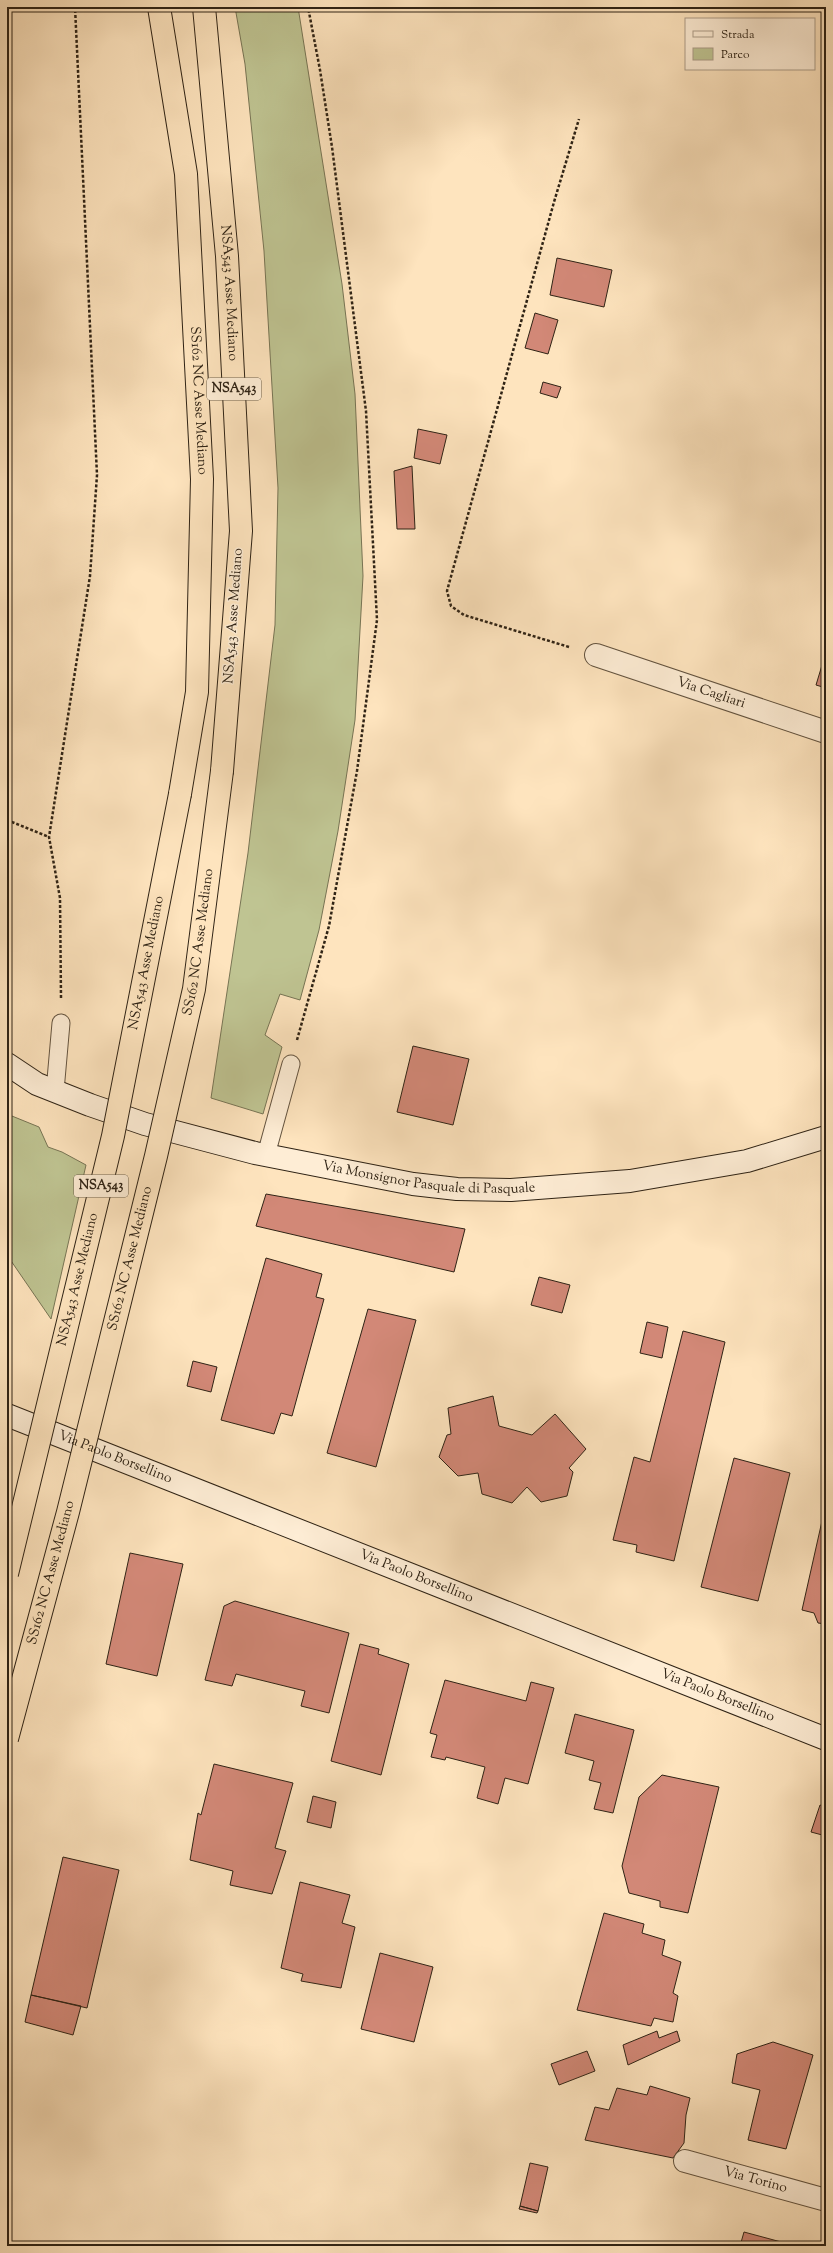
<svg xmlns="http://www.w3.org/2000/svg" width="833" height="2253" font-family="'Sorts Mill Goudy',serif">
<rect width="100%" height="100%" fill="#fee4be"/>
<filter id="stains"><feTurbulence type="fractalNoise" baseFrequency=".005" numOctaves="4"/><feColorMatrix values="0 0 0 0 .2 0 0 0 0 .09 0 0 0 0 .02 0 0 0 .5 -.17"/></filter>
<radialGradient id="worn" r=".72"><stop offset=".6" stop-color="#630" stop-opacity="0"/><stop offset="1" stop-color="#630" stop-opacity=".3"/></radialGradient>
<path fill="#bfc492" stroke="#777454" d="M 235,7 L 298,7 L 342,284 L 355,394 L 363,576 L 355,720 L 338,831 L 319,930 L 300,1000 L 280,994 L 265,1035 L 282,1047 L 263,1114 L 211,1098 L 248,853 L 275,625 L 278,488 L 264,251 L 245,64 Z
M 7,1114 L 39,1127 L 48,1147 L 62,1152 L 86,1165 L 51,1319 L 7,1255 Z"/>
<path fill="#d28877" stroke="#2f2315" d="M 557,258 L 612,270 L 604,307 L 550,295 Z
M 535,313 L 558,320 L 548,354 L 525,348 Z
M 543,382 L 561,387 L 557,398 L 540,393 Z
M 418,429 L 447,435 L 440,464 L 414,458 Z
M 412,466 L 415,529 L 397,529 L 394,471 Z
M 826,652 L 826,688 L 816,685 Z
M 413,1046 L 469,1059 L 453,1125 L 397,1112 Z
M 266,1194 L 465,1229 L 454,1272 L 256,1226 Z
M 266,1258 L 322,1274 L 316,1297 L 324,1299 L 292,1416 L 281,1413 L 274,1434 L 221,1420 Z
M 539,1277 L 570,1285 L 562,1313 L 531,1305 Z
M 368,1309 L 416,1320 L 376,1467 L 327,1453 Z
M 647,1322 L 668,1327 L 662,1358 L 640,1353 Z
M 683,1331 L 725,1342 L 674,1561 L 636,1552 L 637,1545 L 613,1540 L 634,1457 L 650,1462 Z
M 193,1361 L 217,1367 L 211,1392 L 187,1386 Z
M 493,1396 L 499,1426 L 532,1435 L 555,1414 L 586,1449 L 569,1468 L 573,1472 L 567,1496 L 541,1502 L 527,1487 L 512,1503 L 482,1494 L 478,1473 L 458,1476 L 439,1457 L 447,1435 L 451,1434 L 448,1408 Z
M 734,1458 L 790,1473 L 758,1601 L 701,1587 Z
M 822,1521 L 826,1522 L 826,1624 L 818,1623 L 814,1613 L 802,1610 Z
M 130,1553 L 183,1564 L 157,1676 L 106,1664 Z
M 235,1601 L 349,1633 L 329,1713 L 301,1706 L 305,1691 L 236,1674 L 232,1686 L 205,1680 L 224,1606 Z
M 360,1644 L 379,1649 L 378,1654 L 409,1664 L 381,1775 L 331,1761 Z
M 445,1680 L 526,1701 L 531,1682 L 554,1688 L 528,1784 L 505,1778 L 498,1804 L 477,1798 L 485,1767 L 446,1757 L 445,1760 L 431,1757 L 437,1735 L 430,1733 Z
M 575,1714 L 634,1730 L 613,1813 L 594,1809 L 601,1783 L 589,1780 L 594,1761 L 565,1753 Z
M 214,1764 L 293,1783 L 275,1848 L 286,1851 L 272,1894 L 230,1885 L 233,1871 L 190,1860 L 198,1813 L 201,1815 Z
M 662,1775 L 719,1787 L 688,1913 L 660,1907 L 660,1901 L 629,1893 L 622,1866 L 639,1797 Z
M 313,1796 L 336,1802 L 331,1828 L 307,1822 Z
M 820,1805 L 826,1807 L 826,1836 L 811,1832 Z
M 63,1857 L 119,1870 L 87,2008 L 31,1995 Z
M 300,1882 L 350,1895 L 342,1923 L 355,1927 L 341,1988 L 301,1981 L 303,1974 L 281,1968 Z
M 604,1913 L 644,1924 L 642,1933 L 665,1940 L 662,1955 L 681,1962 L 673,1993 L 678,1996 L 673,2022 L 654,2018 L 651,2026 L 577,2010 Z
M 380,1953 L 433,1967 L 414,2042 L 361,2029 Z
M 31,1995 L 81,2006 L 73,2035 L 25,2022 Z
M 657,2031 L 659,2038 L 677,2031 L 680,2041 L 628,2065 L 623,2045 Z
M 773,2042 L 813,2055 L 786,2149 L 748,2140 L 760,2090 L 732,2083 L 737,2054 Z
M 587,2051 L 595,2071 L 559,2085 L 551,2064 Z
M 650,2086 L 690,2098 L 686,2115 L 684,2143 L 673,2158 L 585,2140 L 595,2107 L 609,2110 L 617,2088 L 647,2095 Z
M 530,2163 L 548,2167 L 538,2211 L 520,2206 Z
M 520,2206 L 538,2211 L 537,2213 L 519,2209 Z
M 744,2232 L 796,2246 L 740,2246 Z"/>
<g fill="none" stroke-linecap="round" stroke-linejoin="round">
<g stroke="#63533f" stroke-width="19">
<path id="lane" d="M 55,1091 L 61,1023
M 266,1155 L 291,1064"/>
</g>
<g stroke="#63533f" stroke-width="24">
<g id="street">
<path id="s1" d="M 596,655 L 826,732"/>
<path id="s2" d="M 685,2161 L 826,2200"/>
</g>
</g>
<g stroke="#2f2315" stroke-width="24">
<g id="secondary">
<path id="s3" d="M 7,1064 L 37,1084 L 90,1105 L 145,1124 L 255,1153 L 413,1184 L 457,1189 L 511,1190 L 630,1181 L 747,1161 L 826,1137"/>
<path id="s4" d="M 7,1415 L 826,1739"/>
</g>
</g>
<g stroke="#2f2315" stroke-width="24">
<g id="highway">
<path id="s5" d="M 159,7 L 186,174 L 202,479 L 197,692 L 180,794"/>
<path id="s6" d="M 204,7 L 227,256 L 241,531 L 222,771"/>
</g>
</g>
<path stroke="#2f2315" stroke-width="2.5" stroke-dasharray="3 2" stroke-linecap="butt" d="M 569,647 L 464,615 L 451,606 L 447,591 L 554,202 L 579,119
M 7,820 L 49,837
M 61,998 L 60,898 L 49,837 L 90,576 L 97,475 L 75,7
M 297,1040 L 329,926 L 357,771 L 377,620 L 366,411 L 332,147 L 320,70 L 308,7"/>
<use href="#lane" stroke="#feedd5" stroke-width="17"/>
<use href="#street" stroke="#feedd5" stroke-width="22"/>
<use href="#secondary" stroke="#feedd5" stroke-width="22"/>
<use href="#highway" stroke="#fee4be" stroke-width="22"/>
<g stroke="#2f2315" stroke-width="24" stroke-linecap="butt">
<g id="highway-bridge">
<path id="s7" d="M 7,1574 L 113,1136 L 180,794"/>
<path id="s8" d="M 7,1739 L 68,1512 L 156,1156 L 194,989 L 222,771"/>
</g>
</g>
<use href="#highway-bridge" stroke="#fee4be" stroke-width="22"/>
</g>
<g text-anchor="middle" dominant-baseline="central" stroke-width="3" stroke-linejoin="round" paint-order="stroke">
<g fill="#feedd5" stroke="#6d604f" stroke-width="1">
<rect x="207" y="378" width="54" height="22" rx="3"/>
<rect x="74" y="1175" width="54" height="22" rx="3"/>
</g>
<g font-size="13" font-weight="bold" fill="#2f2315">
<text x="234" y="389">NSA543</text>
<text x="101" y="1186">NSA543</text>
</g>
<g font-size="14" fill="#2f2315" stroke="#feedd5">
<text stroke="none"><textPath href="#s6" startOffset="287">NSA543 Asse Mediano</textPath></text>
<text stroke="none"><textPath href="#s5" startOffset="396">SS162 NC Asse Mediano</textPath></text>
<text transform="translate(234 616) rotate(-86)">NSA543 Asse Mediano</text>
<text stroke="none"><textPath href="#s1" startOffset="121">Via Cagliari</textPath></text>
<text stroke="none"><textPath href="#s8" startOffset="820">SS162 NC Asse Mediano</textPath></text>
<text stroke="none"><textPath href="#s7" startOffset="627">NSA543 Asse Mediano</textPath></text>
<text stroke="none"><textPath href="#s3" startOffset="441">Via Monsignor Pasquale di Pasquale</textPath></text>
<text stroke="none"><textPath href="#s8" startOffset="496">SS162 NC Asse Mediano</textPath></text>
<text stroke="none"><textPath href="#s7" startOffset="303">NSA543 Asse Mediano</textPath></text>
<text stroke="none"><textPath href="#s4" startOffset="116">Via Paolo Borsellino</textPath></text>
<text stroke="none"><textPath href="#s8" startOffset="172">SS162 NC Asse Mediano</textPath></text>
<text stroke="none"><textPath href="#s4" startOffset="440">Via Paolo Borsellino</textPath></text>
<text stroke="none"><textPath href="#s4" startOffset="764">Via Paolo Borsellino</textPath></text>
<text stroke="none"><textPath href="#s2" startOffset="73">Via Torino</textPath></text>
</g>
</g>
<rect width="833" height="2253" fill="none" stroke="#fee4be" stroke-width="24"/>
<rect x="8" y="8" width="817" height="2237" fill="none" stroke="#2f2315" stroke-width="2"/>
<rect x="12" y="12" width="809" height="2229" fill="none" stroke="#2f2315"/>
<rect x="685" y="18" width="130" height="52" fill="#feedd5" stroke="#ab9c88"/>
<rect x="693" y="31" width="20" height="6" fill="#feedd5" stroke="#ab9c88"/>
<text x="721" y="38" font-size="12" fill="#2f2315">Strada</text>
<rect x="693" y="48" width="20" height="12" fill="#bfc492" stroke="#ab9c88"/>
<text x="721" y="58" font-size="12" fill="#2f2315">Parco</text>
<rect width="100%" height="100%" filter="url(#stains)"/>
<rect width="100%" height="100%" fill="url(#worn)"/>
</svg>
